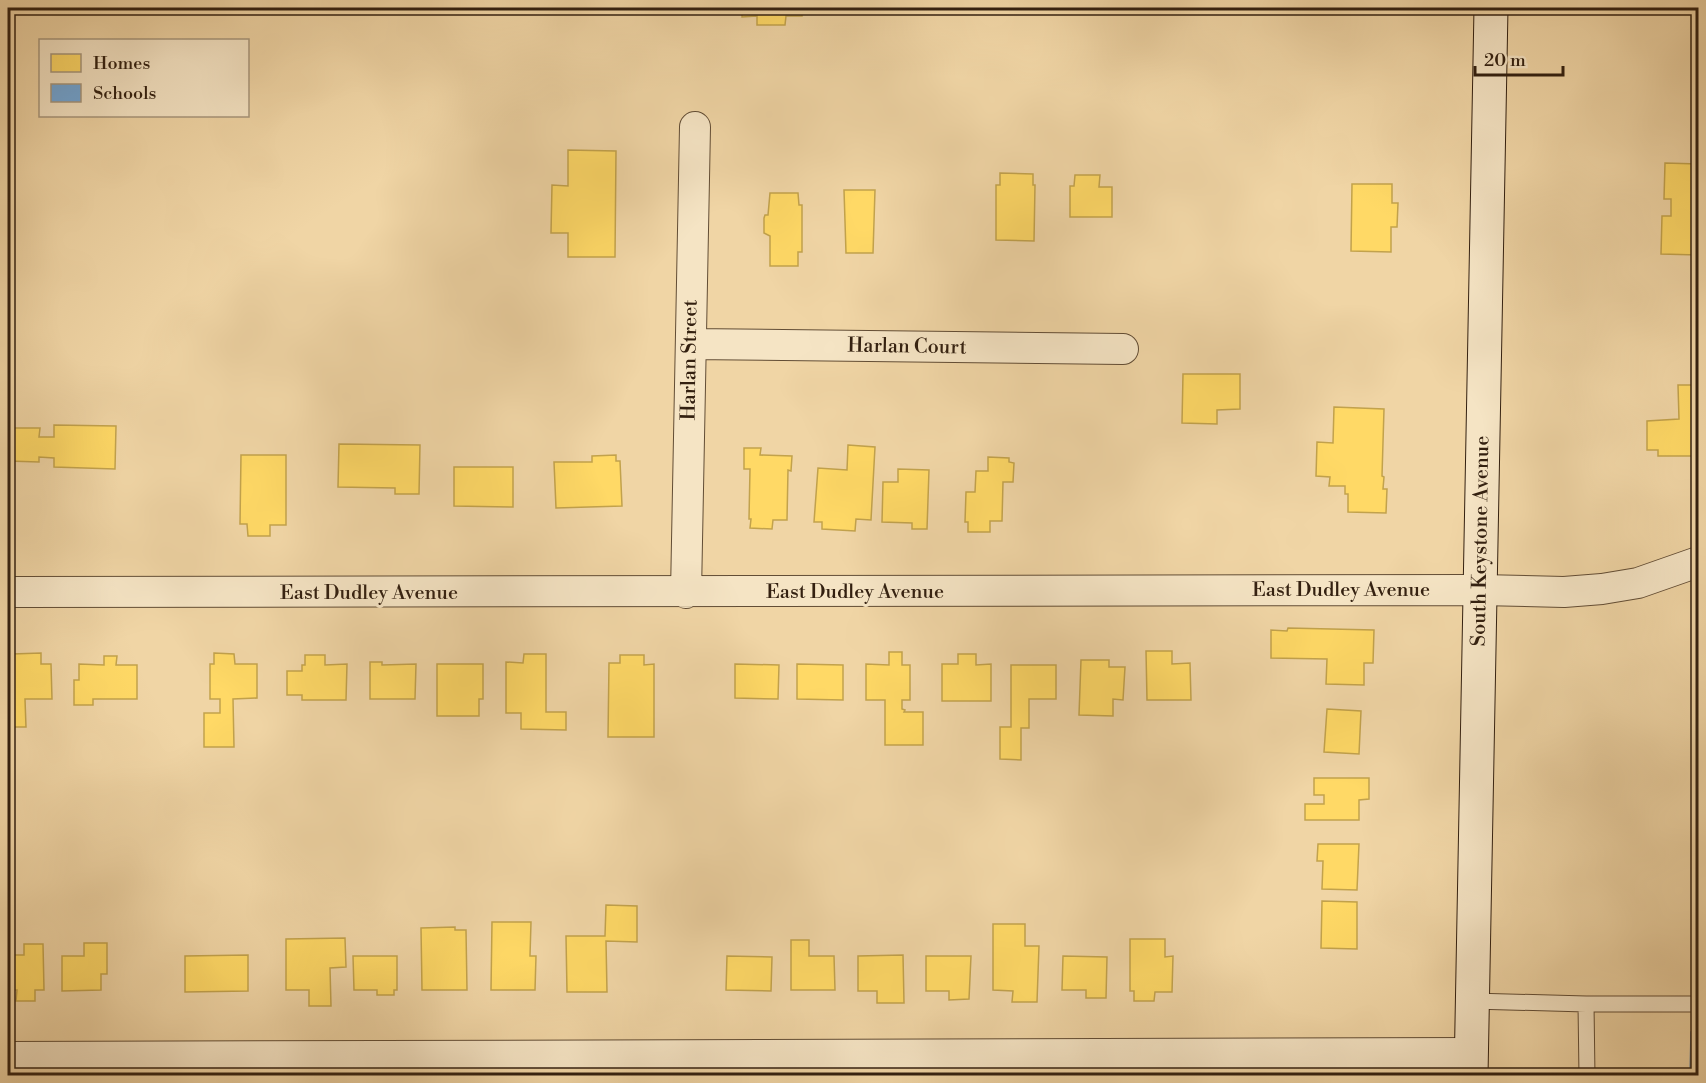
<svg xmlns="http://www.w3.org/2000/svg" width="1706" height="1083" font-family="'Libre Bodoni',serif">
<rect width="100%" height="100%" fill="#f0d5a5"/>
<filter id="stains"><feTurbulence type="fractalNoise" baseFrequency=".00333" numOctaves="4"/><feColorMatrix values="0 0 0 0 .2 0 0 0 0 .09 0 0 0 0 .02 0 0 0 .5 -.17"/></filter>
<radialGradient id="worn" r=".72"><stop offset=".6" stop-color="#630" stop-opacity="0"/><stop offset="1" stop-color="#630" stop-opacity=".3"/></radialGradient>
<path fill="#ffd966" stroke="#c2a24c" stroke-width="1.5" d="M 742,8 L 802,8 L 802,16 L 786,16 L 785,25 L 757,25 L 757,16 L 742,17 Z
M 568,150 L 616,151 L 615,257 L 568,257 L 568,233 L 551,233 L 552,185 L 568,186 Z
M 1665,163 L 1698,164 L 1698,255 L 1661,254 L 1662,216 L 1671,216 L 1671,199 L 1664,199 Z
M 1000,173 L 1033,174 L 1033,185 L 1035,185 L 1034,241 L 996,240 L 996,185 L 1000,185 Z
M 1075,175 L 1100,175 L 1099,187 L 1112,187 L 1112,217 L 1070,217 L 1070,186 L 1074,186 Z
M 1352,184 L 1392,184 L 1392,203 L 1398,203 L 1397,227 L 1391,227 L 1391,252 L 1351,251 Z
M 844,190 L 875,190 L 873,253 L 846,253 Z
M 770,193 L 798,193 L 799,205 L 802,205 L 802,252 L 798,252 L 798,266 L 770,266 L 770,236 L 764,233 L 764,218 L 765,215 L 768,215 Z
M 1183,374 L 1240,374 L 1240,409 L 1217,410 L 1217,424 L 1182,423 Z
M 1678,385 L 1698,385 L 1698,456 L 1658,456 L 1658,450 L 1647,450 L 1647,421 L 1679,419 Z
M 1334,407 L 1384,409 L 1382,476 L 1384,477 L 1383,489 L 1387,489 L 1386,513 L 1348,512 L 1348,494 L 1345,494 L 1345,486 L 1329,486 L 1330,477 L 1316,476 L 1317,442 L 1333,443 Z
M 54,425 L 116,426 L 115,469 L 54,467 L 54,458 L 39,457 L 39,462 L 8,461 L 8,428 L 40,428 L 39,437 L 54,437 Z
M 339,444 L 420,445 L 419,494 L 395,494 L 395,488 L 338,487 Z
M 848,445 L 875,447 L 871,520 L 856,519 L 855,531 L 822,529 L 822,522 L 814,522 L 818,468 L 847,470 Z
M 744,448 L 761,448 L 760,455 L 792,456 L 791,471 L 788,470 L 787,520 L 773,520 L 772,529 L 750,528 L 751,519 L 749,519 L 750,469 L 744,469 Z
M 241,455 L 286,455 L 286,525 L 270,525 L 270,536 L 248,536 L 247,524 L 240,524 Z
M 616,455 L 616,461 L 620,461 L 622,506 L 556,508 L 554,462 L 592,462 L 592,456 Z
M 988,457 L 1009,458 L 1009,462 L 1014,463 L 1013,482 L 1003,482 L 1002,521 L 990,521 L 990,532 L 968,532 L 968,522 L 965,522 L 966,492 L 975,492 L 976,471 L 988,471 Z
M 454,467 L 513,467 L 513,507 L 454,506 Z
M 898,469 L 929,470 L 927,529 L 912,529 L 912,523 L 882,522 L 883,482 L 898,482 Z
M 1288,628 L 1374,630 L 1373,663 L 1364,663 L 1364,685 L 1326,684 L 1327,659 L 1271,658 L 1271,630 L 1287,631 Z
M 1146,651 L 1172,651 L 1172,664 L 1190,663 L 1191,700 L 1147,700 Z
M 889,652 L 902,652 L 902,665 L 910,665 L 910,700 L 902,700 L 902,709 L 905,710 L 904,712 L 923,712 L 923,745 L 885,745 L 885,700 L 866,700 L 866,664 L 889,665 Z
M 41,653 L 41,664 L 51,664 L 52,699 L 25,699 L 26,727 L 8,727 L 8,679 L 10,679 L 9,663 L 12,663 L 12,654 Z
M 214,653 L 234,654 L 235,664 L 257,664 L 257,698 L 233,699 L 234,747 L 204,747 L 204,713 L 220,713 L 220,699 L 210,699 L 210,664 L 214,664 Z
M 524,654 L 546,654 L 546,712 L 566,712 L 566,730 L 521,729 L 521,713 L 506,713 L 506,662 L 523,663 Z
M 958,654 L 976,654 L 976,665 L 991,664 L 991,701 L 942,701 L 942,664 L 958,664 Z
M 305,655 L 325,655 L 325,665 L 347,664 L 346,700 L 302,700 L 302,695 L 287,695 L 287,671 L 302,671 L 302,665 L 305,665 Z
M 620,655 L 644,655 L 644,665 L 654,664 L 654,737 L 608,737 L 609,663 L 620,663 Z
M 104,656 L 117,656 L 116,665 L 137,665 L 137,699 L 93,699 L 93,705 L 74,705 L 74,680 L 79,680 L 79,664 L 104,665 Z
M 1081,660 L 1109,660 L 1109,667 L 1125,667 L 1123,700 L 1113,699 L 1113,716 L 1079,715 Z
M 370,662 L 382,662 L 382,665 L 416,664 L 415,699 L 370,699 Z
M 437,664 L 483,664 L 483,699 L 479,699 L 479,716 L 437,716 Z
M 735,664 L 779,665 L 778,699 L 735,698 Z
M 797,664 L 843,665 L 843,700 L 797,699 Z
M 1011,665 L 1056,665 L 1056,699 L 1029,699 L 1029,728 L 1021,728 L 1021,760 L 1000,759 L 1000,727 L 1011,727 Z
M 1327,709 L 1361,711 L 1359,754 L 1324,752 Z
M 1314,778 L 1369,778 L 1369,799 L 1359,800 L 1359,820 L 1305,820 L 1305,804 L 1324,804 L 1324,795 L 1314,795 Z
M 1318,844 L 1359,844 L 1357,890 L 1322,889 L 1323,861 L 1317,861 Z
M 1322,901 L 1357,902 L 1357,949 L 1321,948 Z
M 606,905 L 637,906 L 637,942 L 606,941 L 607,992 L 567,992 L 566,936 L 605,936 Z
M 492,922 L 531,922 L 530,956 L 536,956 L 535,990 L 491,990 Z
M 993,924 L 1025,924 L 1025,946 L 1039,946 L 1037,1002 L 1012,1002 L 1013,991 L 993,990 Z
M 455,927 L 455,930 L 466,930 L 467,990 L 422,990 L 421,928 Z
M 345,938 L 346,967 L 330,968 L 331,1006 L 309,1006 L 309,990 L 286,990 L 286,939 Z
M 1130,939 L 1165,939 L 1165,957 L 1173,956 L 1172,992 L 1155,992 L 1154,1001 L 1134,1001 L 1134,991 L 1130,991 Z
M 791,940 L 809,940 L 809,956 L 834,956 L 835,990 L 791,990 Z
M 84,943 L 107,943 L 107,974 L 101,974 L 101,990 L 62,991 L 62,956 L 84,956 Z
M 24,944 L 43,944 L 44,990 L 35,990 L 35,1001 L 16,1001 L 17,990 L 8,990 L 8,955 L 24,955 Z
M 248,955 L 248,991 L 185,992 L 185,956 Z
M 903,955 L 904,1003 L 877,1003 L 877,991 L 858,991 L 858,956 Z
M 353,956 L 397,956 L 397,990 L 394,990 L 394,995 L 377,995 L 377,990 L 354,990 Z
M 727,956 L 772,957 L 771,991 L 726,990 Z
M 926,956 L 971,956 L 969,999 L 949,1000 L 949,991 L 926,991 Z
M 1063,956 L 1107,957 L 1106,998 L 1086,998 L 1086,990 L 1062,990 Z"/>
<path fill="#6fa8dc" stroke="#5d7f9f" stroke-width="1.5" d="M 1691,1032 L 1698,1032 L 1698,1076 L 1690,1076 Z"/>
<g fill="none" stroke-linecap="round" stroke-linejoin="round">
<g stroke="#624d35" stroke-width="17">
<path id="service" d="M 1472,1001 L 1586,1004 L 1587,1076
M 1586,1004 L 1698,1004"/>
</g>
<g stroke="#624d35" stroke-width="32">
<path id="minor" d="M 691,344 L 1123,349
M 8,592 L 1480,590 L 1564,592 L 1602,589 L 1638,583 L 1698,562
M 686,593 L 695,127
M 8,1057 L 1471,1053"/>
</g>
<g stroke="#332010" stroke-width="35">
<path id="secondary" d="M 1471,1076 L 1491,8"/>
</g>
<use href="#service" stroke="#f5e4c4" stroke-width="15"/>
<use href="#minor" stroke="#f5e4c4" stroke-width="30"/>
<use href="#secondary" stroke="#f5e4c4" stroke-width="33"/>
</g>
<g text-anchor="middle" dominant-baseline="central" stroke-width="6" stroke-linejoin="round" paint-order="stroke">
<g font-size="20" fill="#332010" stroke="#f5e4c4">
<text transform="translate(907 347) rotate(1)">Harlan Court</text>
<text transform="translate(690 360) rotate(-89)">Harlan Street</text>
<text transform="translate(1481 541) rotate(-89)">South Keystone Avenue</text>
<text x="1341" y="590">East Dudley Avenue</text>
<text x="855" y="592">East Dudley Avenue</text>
<text x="369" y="593">East Dudley Avenue</text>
</g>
</g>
<rect width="1706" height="1083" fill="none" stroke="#f0d5a5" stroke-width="30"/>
<rect x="9" y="9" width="1688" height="1065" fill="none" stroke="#332010" stroke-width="3"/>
<rect x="15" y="15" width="1676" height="1053" fill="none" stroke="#332010" stroke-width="1.5"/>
<rect x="39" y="39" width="210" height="78" fill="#f5e4c4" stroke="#a7967c" stroke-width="1.5"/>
<rect x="51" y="54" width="30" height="18" fill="#ffd966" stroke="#a7967c" stroke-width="1.5"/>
<text x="93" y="69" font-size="18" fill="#332010">Homes</text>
<rect x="51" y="84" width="30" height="18" fill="#6fa8dc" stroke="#a7967c" stroke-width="1.5"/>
<text x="93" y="99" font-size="18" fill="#332010">Schools</text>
<path d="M1475 66v9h88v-9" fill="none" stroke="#332010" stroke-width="3"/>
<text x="1484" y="66" font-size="18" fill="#332010" stroke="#f5e4c4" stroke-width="4.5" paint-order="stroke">20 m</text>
<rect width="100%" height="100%" filter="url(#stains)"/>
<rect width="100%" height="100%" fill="url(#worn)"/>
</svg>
